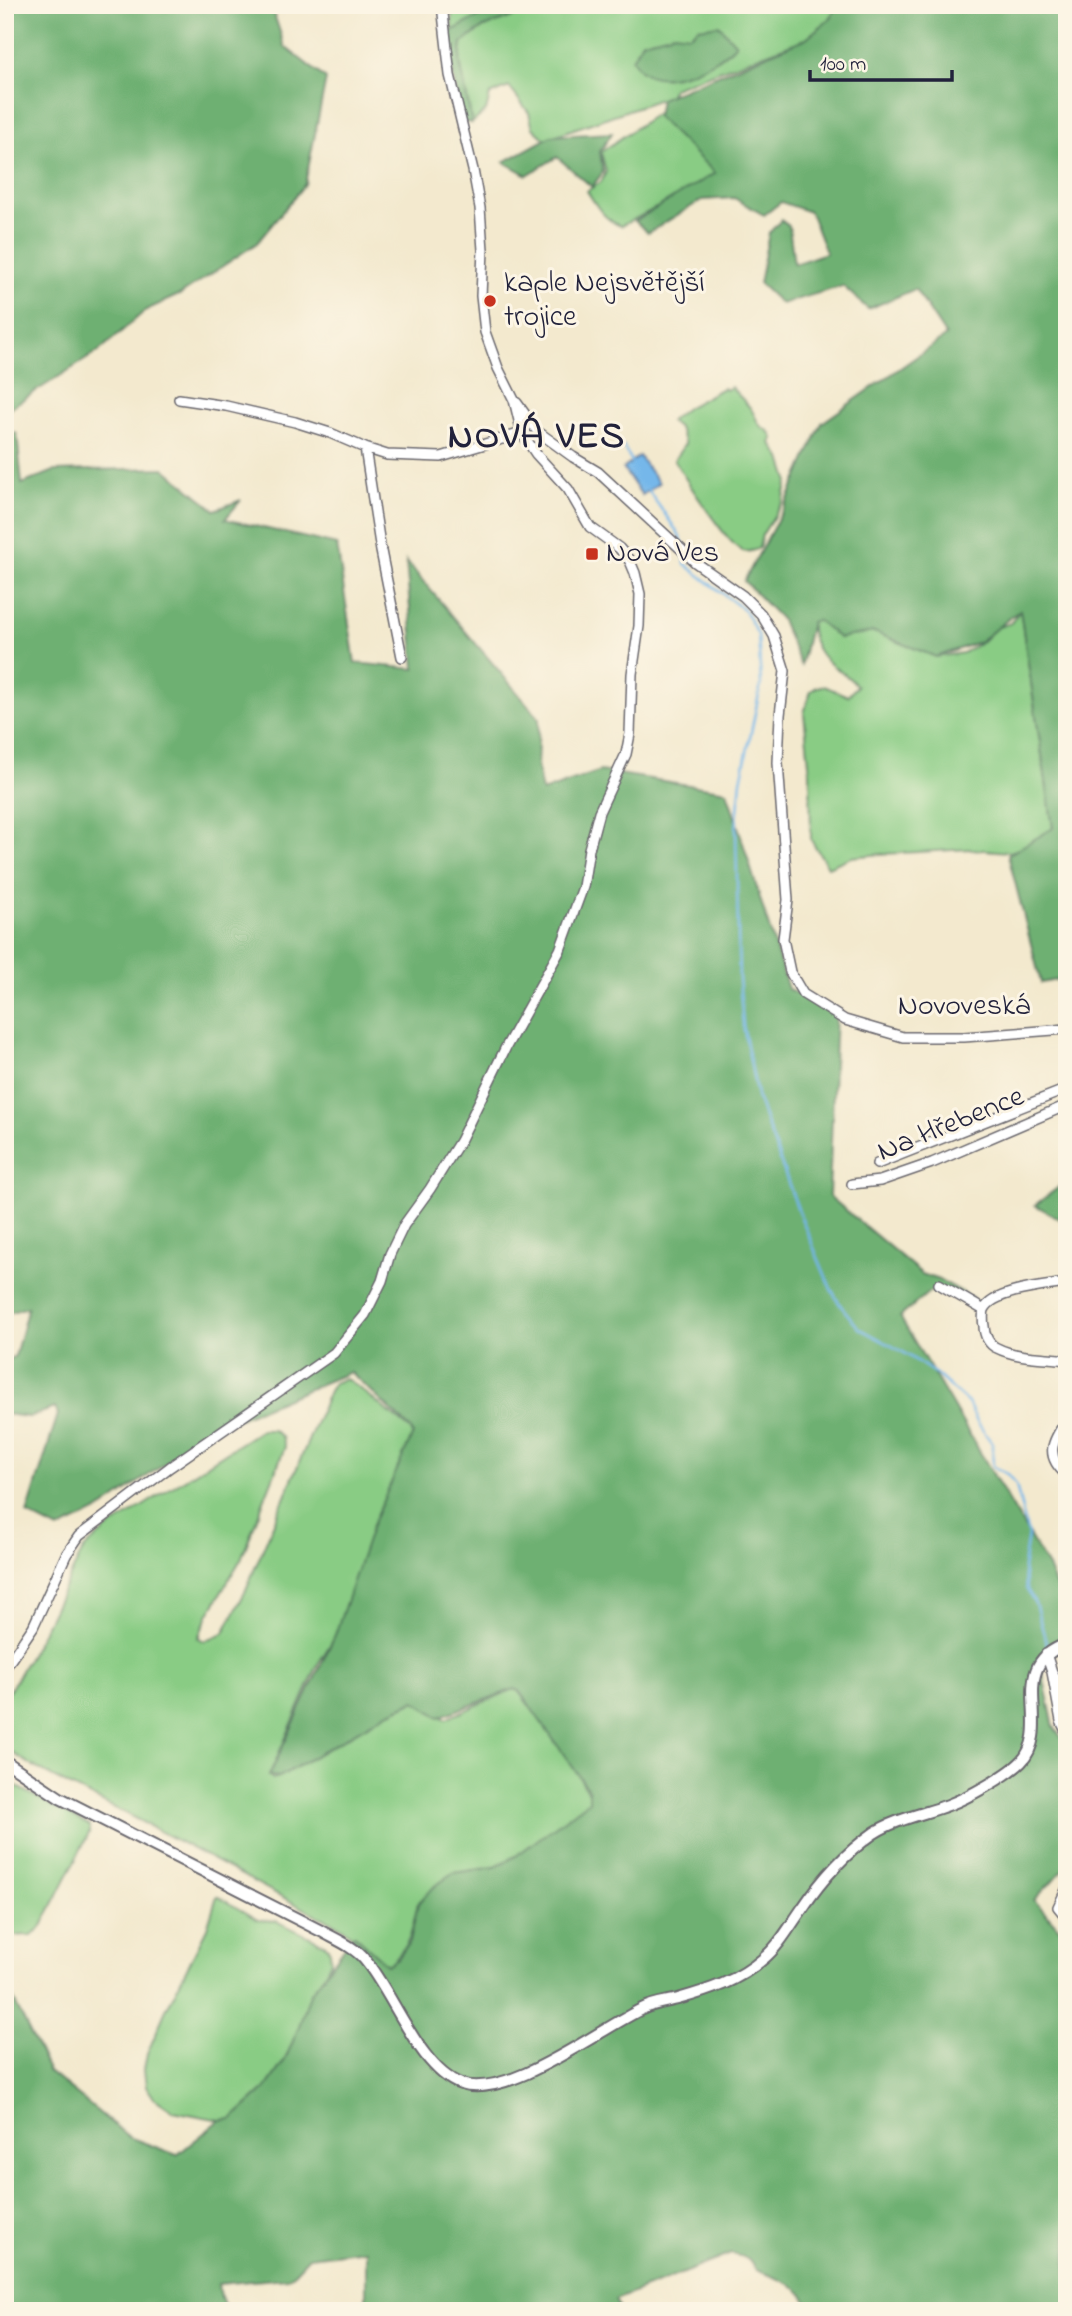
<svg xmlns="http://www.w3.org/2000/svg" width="1072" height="2316" font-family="'Indie Flower',sans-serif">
<rect width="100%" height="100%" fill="#fcf5e5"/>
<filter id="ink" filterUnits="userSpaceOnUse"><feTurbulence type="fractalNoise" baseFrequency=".0143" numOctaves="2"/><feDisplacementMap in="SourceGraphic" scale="14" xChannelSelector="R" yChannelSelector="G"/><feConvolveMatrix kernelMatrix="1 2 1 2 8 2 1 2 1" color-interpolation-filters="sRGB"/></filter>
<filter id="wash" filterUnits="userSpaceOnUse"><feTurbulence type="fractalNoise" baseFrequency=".00686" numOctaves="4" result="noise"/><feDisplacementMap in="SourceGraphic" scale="28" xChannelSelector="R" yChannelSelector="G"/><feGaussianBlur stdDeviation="1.57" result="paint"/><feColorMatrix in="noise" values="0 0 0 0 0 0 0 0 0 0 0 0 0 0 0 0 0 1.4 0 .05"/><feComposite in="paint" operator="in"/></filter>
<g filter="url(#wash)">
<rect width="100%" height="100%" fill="#f3e9ce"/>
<path fill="#89cc84" stroke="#567760" stroke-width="2" d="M 452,5 L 501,5 L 453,31 L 452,30 Z
M 547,5 L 838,5 L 830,19 L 805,39 L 673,88 L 669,96 L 545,139 L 533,128 L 529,113 L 509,87 L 490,95 L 486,111 L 472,123 L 460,62 L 462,43 L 484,27 Z
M 657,113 L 715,173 L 660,206 L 621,226 C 604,220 596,205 587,191 L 601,182 L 606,172 L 601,152 Z
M 731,387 C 737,394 745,401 751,409 C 757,418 757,427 769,431 L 773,438 L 771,443 L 781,458 L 788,480 L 783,502 L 762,535 L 759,548 C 754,550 748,553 743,551 C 729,547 683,475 674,460 L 685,444 L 679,428 L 670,421 L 688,407 L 723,388 L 726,390 Z
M 1020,610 L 1053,828 L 1026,847 L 1009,852 L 971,849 L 882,854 L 851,857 L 828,867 L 811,840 L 810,774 L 804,713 L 811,691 L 817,687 L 824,686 L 848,696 L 857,686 C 839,665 823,667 813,639 C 811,632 810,629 811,622 L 817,619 L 839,638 L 874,632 L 936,657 L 963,653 L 983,641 L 996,628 L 1011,623 Z
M 346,1378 L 410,1429 L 413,1434 L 341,1627 L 318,1664 L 269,1776 L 273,1779 L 279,1777 L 388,1713 L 415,1701 L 420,1701 L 431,1712 L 446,1719 L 514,1689 L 518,1691 L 558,1743 L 590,1794 L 589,1801 L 585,1806 L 516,1856 L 418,1903 C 413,1928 410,1949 387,1965 C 361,1949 354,1929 320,1917 C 259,1885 198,1851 136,1819 C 92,1796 47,1777 5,1748 L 5,1699 L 40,1637 L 83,1550 L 104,1531 L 261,1430 L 273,1430 L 282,1437 L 285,1447 L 241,1559 L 208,1615 L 198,1638 L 204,1641 L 224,1633 L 245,1592 L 329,1391 L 334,1383 Z
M 5,1780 L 90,1826 L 90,1831 L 41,1928 L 31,1935 L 5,1936 Z
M 217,1896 L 258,1920 L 276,1921 L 325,1944 L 330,1951 L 331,1961 L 285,2060 L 265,2089 L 232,2119 L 220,2120 L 173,2111 L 154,2098 L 146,2086 L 144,2070 L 147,2054 L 165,2012 L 207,1928 Z"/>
<path fill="#6eb072" stroke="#486956" stroke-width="2" d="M 5,5 L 271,5 L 285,47 L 326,79 L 305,184 L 257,243 L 181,294 L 146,310 L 99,351 L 5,411 Z
M 501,5 L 547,5 L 484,27 L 462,43 L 460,62 L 472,123 L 461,122 L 446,34 Z
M 838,5 L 1067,5 L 1067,978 L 1041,983 L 1008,855 L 1053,828 L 1020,610 L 979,642 L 936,657 L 874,632 L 839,638 L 817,620 L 811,622 L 801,665 L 780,618 L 744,581 L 784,508 L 822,423 L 946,336 L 915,289 L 868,309 L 843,286 L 781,304 L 759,283 L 769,233 L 781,220 L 789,226 L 794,264 L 826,253 L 810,212 L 781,202 L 764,215 L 734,198 L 702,200 L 648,233 L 635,221 L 715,173 L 657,117 L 660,99 L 805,39 L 830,19 Z
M 719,25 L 736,44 C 719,64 667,88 643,72 C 639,70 635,63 632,59 L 642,41 L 674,33 L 690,35 L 698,28 Z
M 612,133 L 600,151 L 603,172 L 592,187 L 557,157 L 527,175 L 504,162 L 551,136 Z
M 5,429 L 17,434 L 22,484 L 54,471 L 164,468 L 215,510 L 241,500 L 225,519 L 337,545 L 355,663 L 415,669 L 406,561 L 539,718 L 537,767 L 542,792 L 600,771 L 727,791 L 788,989 L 836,1013 L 829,1196 L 922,1274 L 940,1280 L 973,1298 L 930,1291 L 900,1317 L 1048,1567 L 1067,1613 L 1067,1638 L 1046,1649 L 1039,1656 L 1054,1727 L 1067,1745 L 1067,1866 L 1034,1900 L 1067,1937 L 1067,2311 L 811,2311 C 803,2284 782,2281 759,2271 C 752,2269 753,2263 747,2259 C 743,2256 736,2255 731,2254 L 615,2300 L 621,2311 L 361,2311 L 366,2303 L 366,2250 L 309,2257 L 294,2273 L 287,2278 L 218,2284 L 220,2298 L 229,2311 L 5,2311 L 5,1996 L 10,1992 L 49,2072 L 129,2137 L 177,2155 L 220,2120 L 232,2119 L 265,2089 L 285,2060 L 298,2029 L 310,1994 L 354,1934 L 387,1965 L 399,1957 L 410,1941 L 418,1903 L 434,1887 L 453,1873 L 495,1867 L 516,1856 L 589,1801 L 589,1790 L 519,1691 L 514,1689 L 439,1717 L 415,1701 L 388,1713 L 279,1777 L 269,1776 L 335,1635 L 372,1525 L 413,1434 L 410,1428 L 350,1372 L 215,1428 L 98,1511 L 58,1530 L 27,1514 L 58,1414 L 55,1408 L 29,1417 L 5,1414 L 5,1361 L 15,1356 L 28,1307 L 5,1314 L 5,474 L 7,454 Z
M 1067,1181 L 1067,1223 L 1035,1205 Z"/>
<path fill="#75b7ea" stroke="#4c6c92" stroke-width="2" d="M 639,456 L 659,483 L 642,495 L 623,469 Z"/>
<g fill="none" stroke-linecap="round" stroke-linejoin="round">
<path stroke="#75b7ea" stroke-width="2.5" d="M 623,446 L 633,464
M 647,488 C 656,504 684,536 685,550
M 685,557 L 685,564 L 745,611 L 758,635 L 761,684 L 741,781 L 736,830 L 739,978 L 743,1025 L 758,1100 L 800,1215 L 831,1289 L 841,1306 L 859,1328 L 903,1352 L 936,1374 L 968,1403 L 977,1422 L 992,1443 L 993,1466 L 1007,1474 L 1016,1485 L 1028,1535 L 1023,1568 L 1026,1588 L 1035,1603 L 1047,1645"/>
</g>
</g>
<g filter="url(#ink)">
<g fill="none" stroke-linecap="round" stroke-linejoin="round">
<g stroke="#6b686e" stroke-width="12">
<path id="minor" d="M 179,399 L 226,406 L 295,422 L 330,433 L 365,448 L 387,455 L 441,457 L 522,433
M 517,403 L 537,431 L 573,457 L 598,472 L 695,562 L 743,596 L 761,614 L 774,636 L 785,671 L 780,715 L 778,763 L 788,900 L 783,939 L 790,972 L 803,994 L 845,1020 L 903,1037 L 964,1037 L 1067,1029
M 365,448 L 381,551 L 402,657
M 877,1164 L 1067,1089
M 852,1184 L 880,1181 L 932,1163 L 1067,1105
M 1066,1283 C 1048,1286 993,1290 984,1310 C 983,1313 983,1322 984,1326 C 984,1335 989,1345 997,1348 C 1016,1358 1045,1357 1067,1360
M 939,1284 L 984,1310
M 1067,1420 C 1052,1441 1044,1456 1067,1475
M 1046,1654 L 1052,1672 L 1067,1696
M 5,1668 L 33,1627 L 66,1555 L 79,1536 L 170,1467 L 334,1353 L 365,1315 L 382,1281 L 390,1254 L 404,1225 L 430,1189 L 460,1141 L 506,1047 L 560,950 L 583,887 L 589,849 L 599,812 L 626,754 L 630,734 L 632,674 L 639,626 L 640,594 L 635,573 L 630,561 L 619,548 L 590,527 L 568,489 L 536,454 L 522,433 L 514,400 L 498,368 L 485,332 L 481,296 L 483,250 L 480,208 L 473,170 L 450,75 L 442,5
M 1052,1672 L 1061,1721 L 1067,1733
M 1067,1888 L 1058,1907 L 1067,1918"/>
</g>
<g stroke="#6b686e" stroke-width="14">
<path id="tertiary" d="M 5,1761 L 60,1798 L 321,1931 C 335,1939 355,1947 365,1960 C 393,1993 420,2070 461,2084 C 508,2100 598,2030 642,2009 C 653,2003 666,2002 678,1999 C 710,1990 738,1981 763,1959 C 779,1946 790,1926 802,1909 C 822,1879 844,1854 874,1833 C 896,1819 924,1814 948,1805 C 967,1798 1007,1776 1021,1762 C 1055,1727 1004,1665 1067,1644"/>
</g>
<use href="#minor" stroke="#fff" stroke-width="9"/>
<use href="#tertiary" stroke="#fff" stroke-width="10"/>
</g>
</g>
<g fill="#c8321e" stroke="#fcf5e5" stroke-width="2.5">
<circle cx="490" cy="301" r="7"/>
<rect x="585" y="547" width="14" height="14" rx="3.5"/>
</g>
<g text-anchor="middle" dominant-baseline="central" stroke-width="6" stroke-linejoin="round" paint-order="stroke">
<g font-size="30" fill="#22223b" stroke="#fcf5e5" text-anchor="start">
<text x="504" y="284">kaple Nejsvětější<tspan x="504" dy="34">trojice</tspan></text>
<text x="606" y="554">Nová Ves</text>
</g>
<g font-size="30" fill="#22223b" stroke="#fcf5e5">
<text x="964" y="1007">Novoveská</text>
<text transform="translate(951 1125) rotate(-22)">Na Hřebence</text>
</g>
<g font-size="37" font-weight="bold" letter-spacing="2" fill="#22223b" stroke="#fcf5e5">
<text x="537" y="438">NOVÁ VES</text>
</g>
</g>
<rect width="1072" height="2316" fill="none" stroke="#fcf5e5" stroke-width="28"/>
<path d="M810 70v10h142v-10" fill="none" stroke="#22223b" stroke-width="3.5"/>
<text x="820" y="70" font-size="21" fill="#22223b" stroke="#fcf5e5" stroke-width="5" paint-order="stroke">100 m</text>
</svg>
